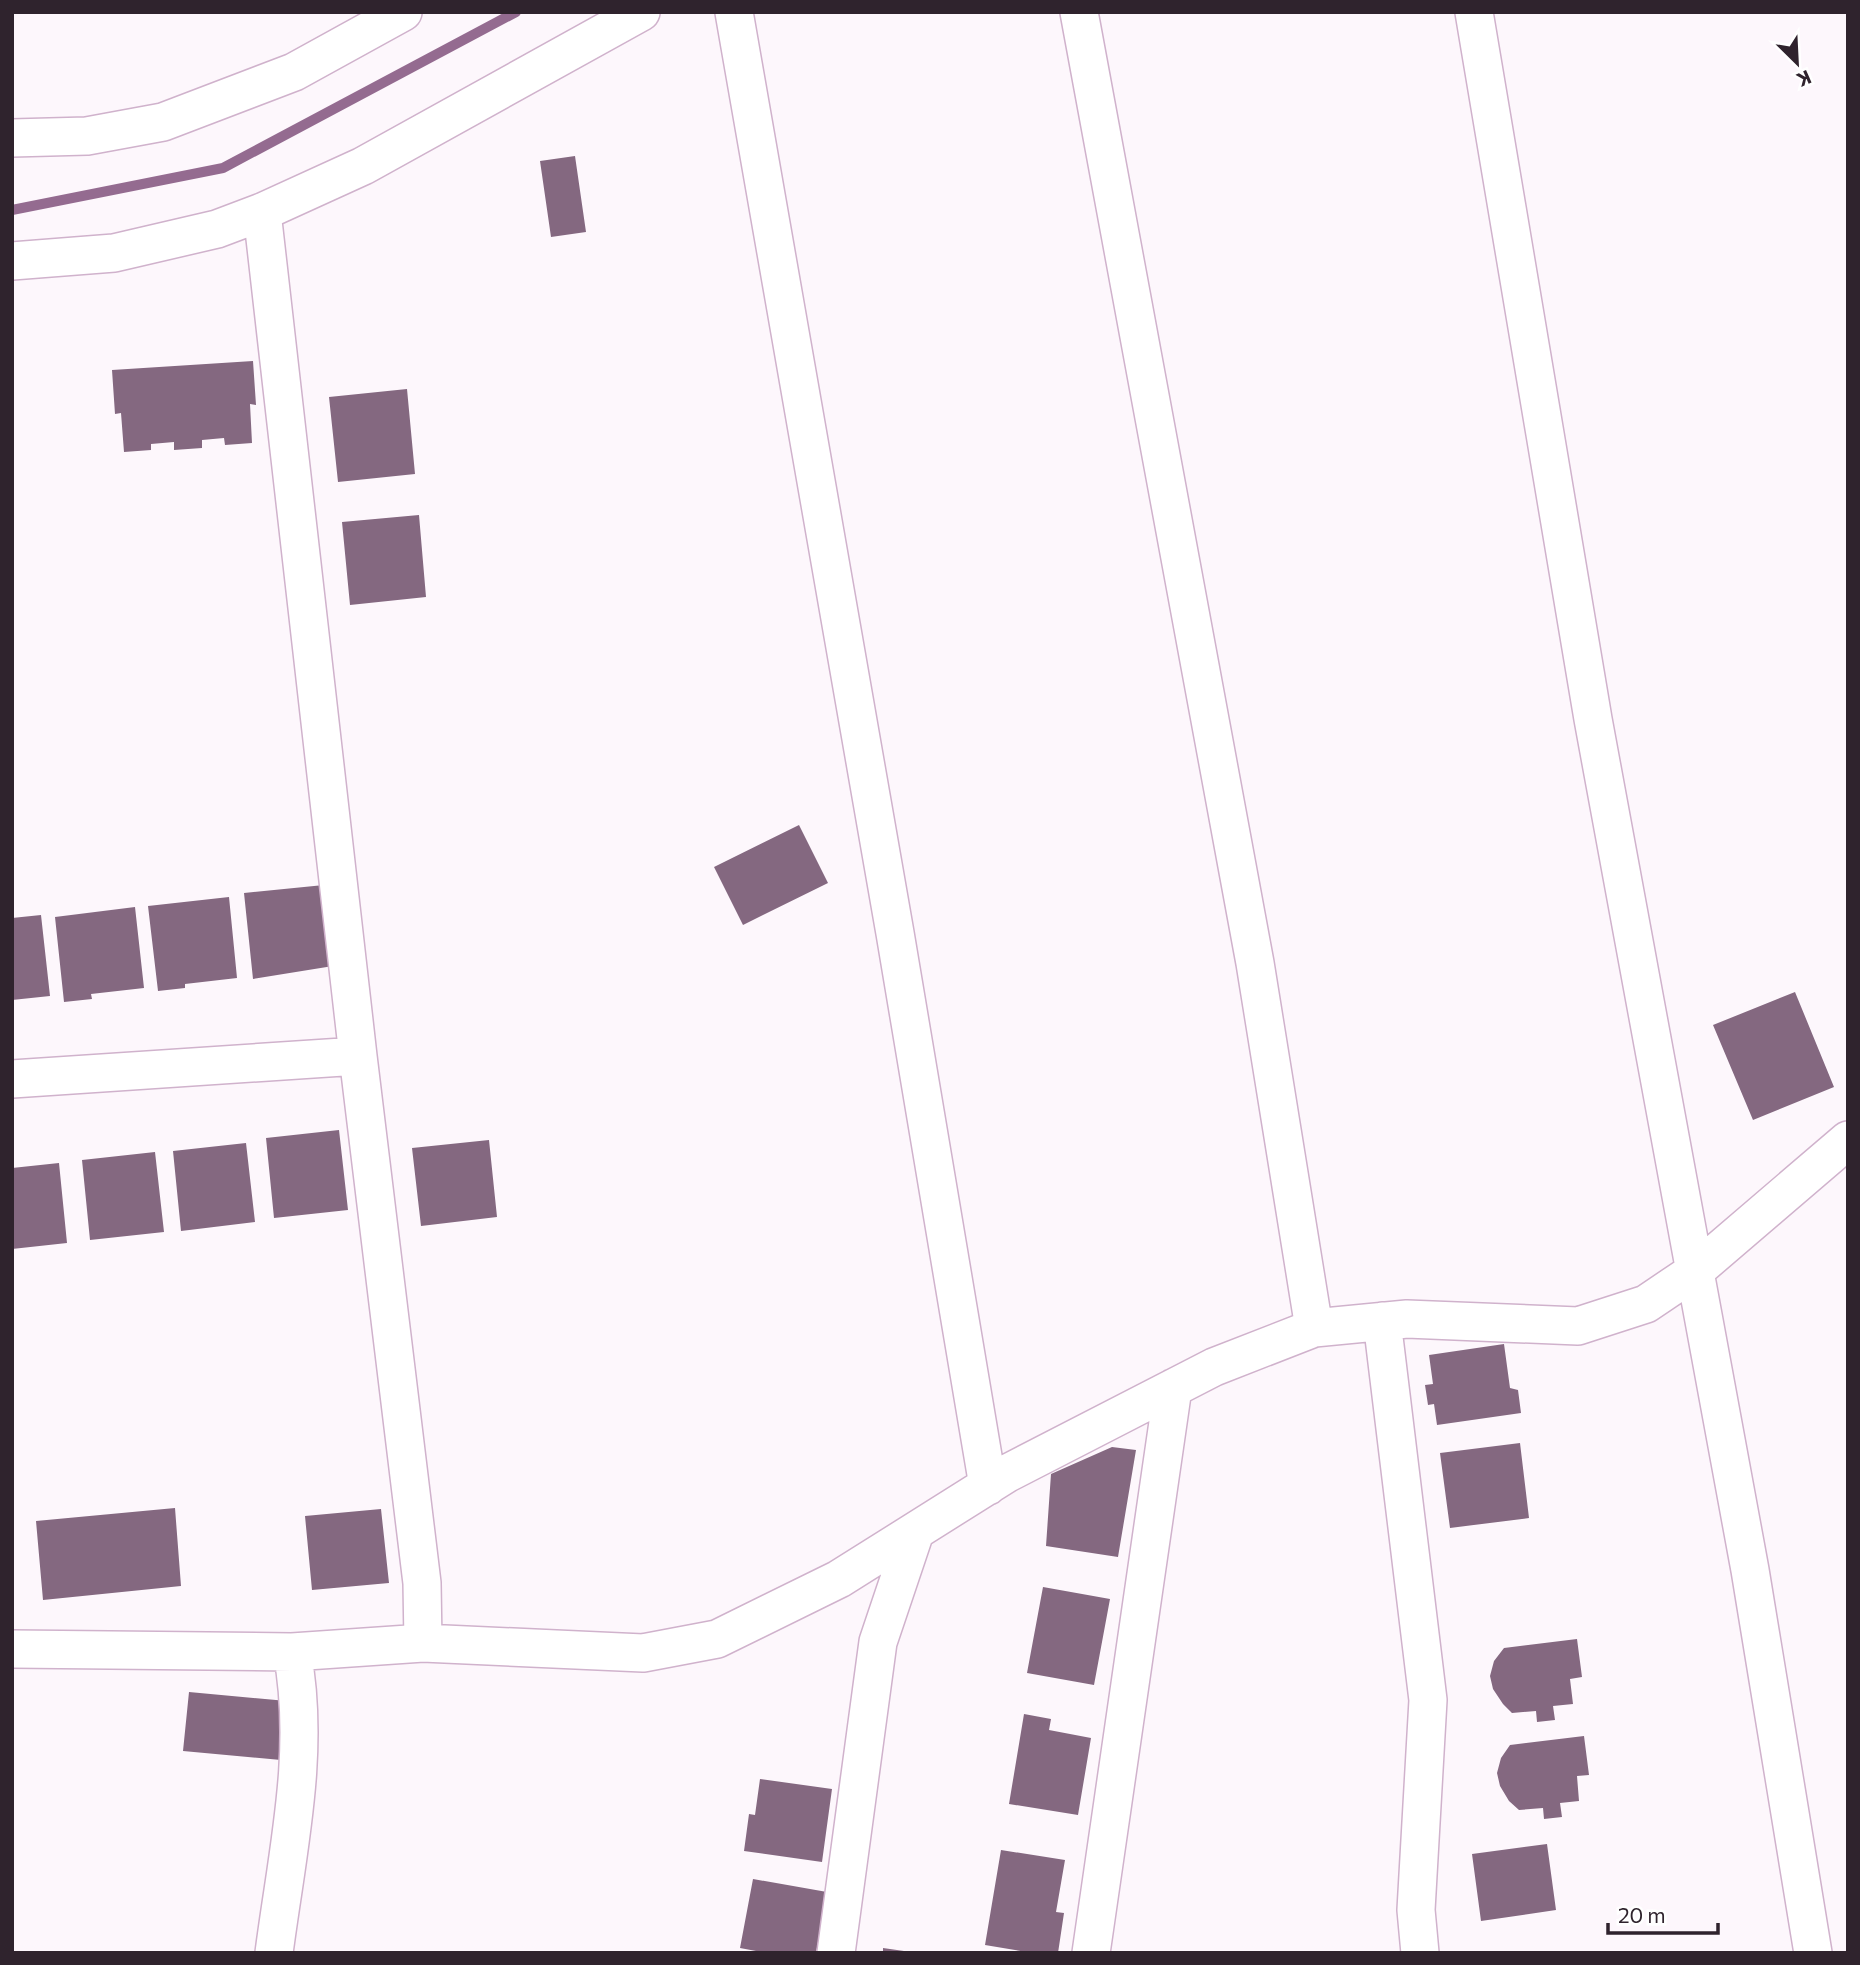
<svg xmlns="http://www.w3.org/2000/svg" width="1860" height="1965" font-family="Commissioner,sans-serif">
<rect width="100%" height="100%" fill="#fdf7fc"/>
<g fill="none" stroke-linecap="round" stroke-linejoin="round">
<path stroke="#946b90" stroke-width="10" d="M 12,210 L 223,168 L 516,12"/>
</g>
<path fill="#846880" d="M 575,156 L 586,232 L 551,237 L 540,161 Z
M 253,361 L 256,405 L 250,404 L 252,443 L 225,445 L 224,438 L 202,440 L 202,448 L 174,450 L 174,442 L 151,444 L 151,450 L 124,452 L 121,413 L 115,414 L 112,370 Z
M 407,389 L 415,474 L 338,482 L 329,397 Z
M 419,515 L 426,597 L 350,605 L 342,522 Z
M 799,825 L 828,883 L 743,925 L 714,867 Z
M 324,885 L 333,966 L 253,979 L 244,893 Z
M 229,897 L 237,978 L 185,984 L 185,988 L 158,991 L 148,906 Z
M 135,907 L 144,988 L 91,994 L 92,999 L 64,1002 L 55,917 Z
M 41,915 L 50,996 L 12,1000 L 12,918 Z
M 1795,992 L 1834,1087 L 1753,1120 L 1713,1025 Z
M 339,1130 L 348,1210 L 274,1218 L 266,1138 Z
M 489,1140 L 497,1217 L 421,1226 L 412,1148 Z
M 246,1143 L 255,1222 L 181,1231 L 173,1151 Z
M 155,1152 L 164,1232 L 90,1240 L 82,1160 Z
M 59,1163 L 67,1243 L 12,1249 L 12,1168 Z
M 1504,1344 L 1510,1388 L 1518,1390 L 1521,1413 L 1437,1425 L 1434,1404 L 1428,1405 L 1425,1385 L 1433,1384 L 1429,1355 Z
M 1520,1443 L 1529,1518 L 1450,1528 L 1440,1453 Z
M 1112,1447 L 1136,1450 L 1118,1557 L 1046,1546 L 1051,1474 Z
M 175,1508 L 181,1586 L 43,1600 L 36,1521 Z
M 381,1509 L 389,1583 L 312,1590 L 305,1516 Z
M 1043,1587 L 1110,1599 L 1094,1685 L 1027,1673 Z
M 1577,1639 L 1582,1677 L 1570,1679 L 1573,1704 L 1553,1706 L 1555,1720 L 1537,1722 L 1536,1711 L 1512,1713 L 1503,1704 L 1493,1689 L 1490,1676 L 1494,1661 L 1504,1648 Z
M 189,1692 L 287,1701 L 281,1760 L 183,1751 Z
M 1024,1714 L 1051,1719 L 1049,1730 L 1091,1738 L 1078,1815 L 1009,1804 Z
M 1584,1736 L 1589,1775 L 1577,1776 L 1579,1801 L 1560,1803 L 1562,1817 L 1544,1819 L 1543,1808 L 1519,1810 L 1509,1801 L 1500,1786 L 1497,1773 L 1501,1758 L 1510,1745 Z
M 760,1779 L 832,1789 L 822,1862 L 744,1851 L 749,1814 L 755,1815 Z
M 1547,1844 L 1556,1910 L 1481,1921 L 1472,1854 Z
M 1001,1850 L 1065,1860 L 1056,1912 L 1064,1913 L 1058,1953 L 1033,1953 L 985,1945 Z
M 753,1879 L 827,1892 L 816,1953 L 766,1953 L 740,1948 Z
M 883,1948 L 904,1951 L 904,1953 L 883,1953 Z"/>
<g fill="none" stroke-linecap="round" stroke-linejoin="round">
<g stroke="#d0b2cc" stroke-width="40">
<path id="minor" d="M 734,12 L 895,933 L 988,1486
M 1079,12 L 1255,963 L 1314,1328
M 1474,12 L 1593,719 L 1750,1570 L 1813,1953
M 12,138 L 87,136 L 163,122 L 294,72 L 403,12
M 262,212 L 358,1056 L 422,1583 L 423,1643
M 12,261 L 114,253 L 217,229 L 262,212 L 363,166 L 641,12
M 12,1079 L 358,1056
M 1382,1321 L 1428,1700 L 1416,1910 L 1420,1953
M 12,1649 L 292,1652 L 423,1643 L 643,1653 L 717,1639 L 839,1579 L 1006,1474 L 1214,1367 L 1314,1328 L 1407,1319 L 1578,1326 L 1646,1304 L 1695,1271 L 1848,1140
M 274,1953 C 287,1853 311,1752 292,1652
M 836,1953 L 878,1642 L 915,1532
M 1091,1953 L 1173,1388"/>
</g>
<use href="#minor" stroke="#fff" stroke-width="37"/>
</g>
<rect width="1860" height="1965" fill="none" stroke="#2f232d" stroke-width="28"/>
<g transform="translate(1797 63) rotate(156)" stroke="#ffffff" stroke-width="5" paint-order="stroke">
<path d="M0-5L12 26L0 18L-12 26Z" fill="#2f232d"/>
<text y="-10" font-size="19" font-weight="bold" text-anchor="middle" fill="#2f232d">K</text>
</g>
<path d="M1608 1923v10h110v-10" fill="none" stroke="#2f232d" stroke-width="3.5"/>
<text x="1618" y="1923" font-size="21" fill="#2f232d" stroke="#ffffff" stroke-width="5" paint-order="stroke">20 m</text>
</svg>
